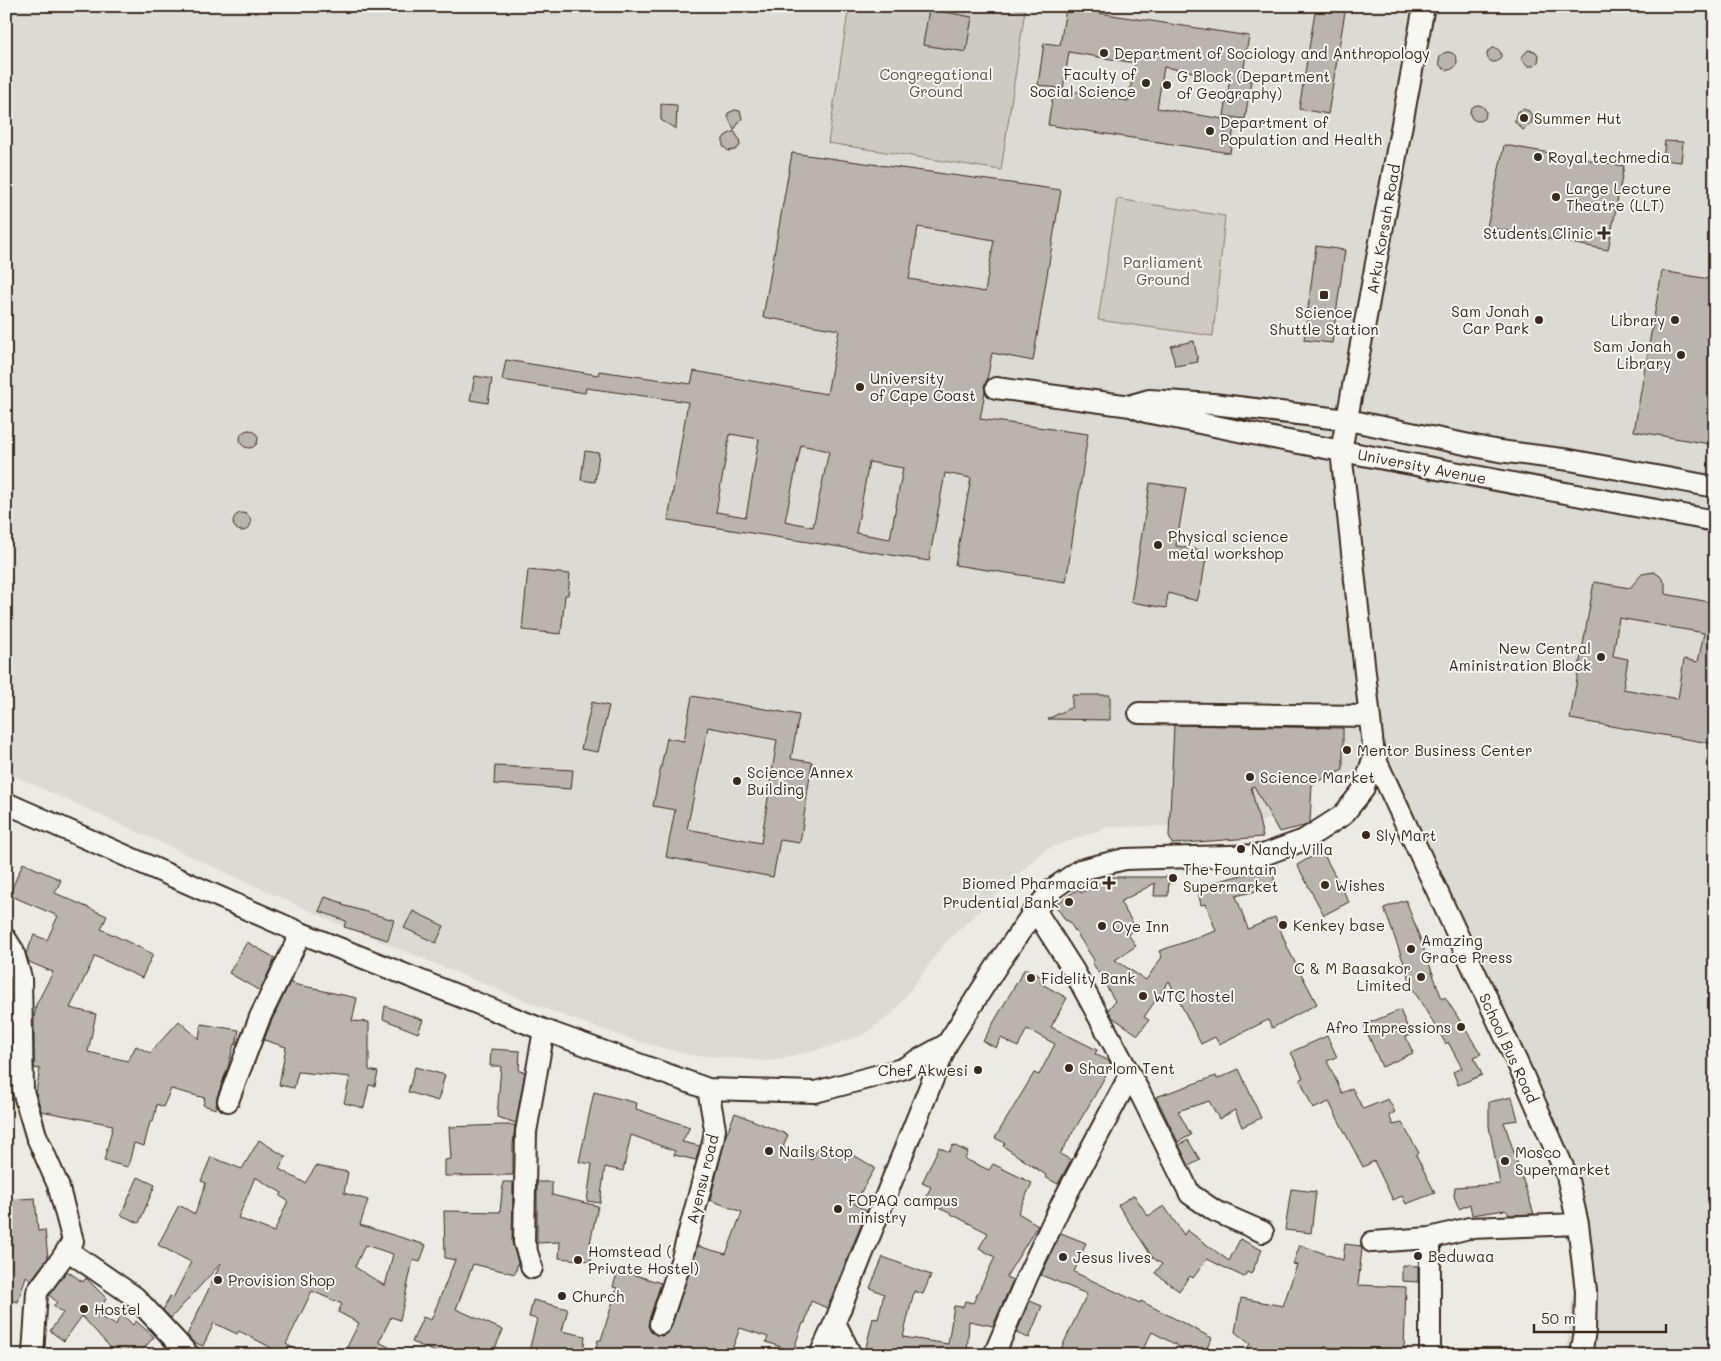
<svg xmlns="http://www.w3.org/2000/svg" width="1721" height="1361" font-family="Mali,sans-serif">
<rect width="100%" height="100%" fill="#ebeae5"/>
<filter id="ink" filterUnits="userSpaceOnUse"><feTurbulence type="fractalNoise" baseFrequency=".02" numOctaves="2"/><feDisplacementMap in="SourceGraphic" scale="10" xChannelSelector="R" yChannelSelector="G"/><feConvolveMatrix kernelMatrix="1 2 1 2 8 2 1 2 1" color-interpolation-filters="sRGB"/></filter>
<g filter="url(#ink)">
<path fill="#dcdad4" d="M 6,6 L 1715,6 L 1715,1355 L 1566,1355 L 1584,1197 L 1380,768 L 1324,777 L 1289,810 L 1254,825 L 1108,827 L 1044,850 L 945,943 L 893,1013 L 863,1035 L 827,1047 L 771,1061 L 690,1055 L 633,1040 L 551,1011 L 343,926 L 6,772 Z"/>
<path fill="#cdcac4" stroke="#847a71" d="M 849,6 L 997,6 L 1025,10 L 1001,170 L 828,143 Z
M 1117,199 L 1225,216 L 1213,336 L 1098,320 Z"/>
<path fill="#bab4ae" stroke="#3b2a1e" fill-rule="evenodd" d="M 1316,6 L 1346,6 L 1328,114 L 1299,109 Z
M 1066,8 L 1249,36 L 1242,79 L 1251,81 L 1245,119 L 1224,116 L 1230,78 L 1164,67 L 1157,108 L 1235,121 L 1230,153 L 1048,125 L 1054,88 L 1128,101 L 1135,63 L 1069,52 L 1063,89 L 1038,85 L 1044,43 L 1060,45 Z
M 929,9 L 972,17 L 966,52 L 923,45 Z
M1487 55a7 7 0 1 1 14 0a7 7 0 1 1-14 0Z
M 1528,50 L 1535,51 L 1539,56 L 1538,62 L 1534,66 L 1528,66 L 1521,58 Z
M1439 61a9 9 0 1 1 18 0a9 9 0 1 1-18 0Z
M 661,104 L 677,105 L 676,129 L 661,120 Z
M1470 113a8 8 0 1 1 16 0a8 8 0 1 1-16 0Z
M 1523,109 L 1529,111 L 1533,117 L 1531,124 L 1523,130 L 1515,122 L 1515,119 L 1517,112 Z
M 735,110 L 740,111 L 742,118 L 734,130 L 728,117 L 728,113 Z
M 734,131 L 739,139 L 740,146 L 735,150 L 728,151 L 723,146 L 723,139 L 725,136 Z
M 1665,141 L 1683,142 L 1681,162 L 1663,160 Z
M 1504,145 L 1624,166 L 1608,250 L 1487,227 Z
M 792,153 L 1061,190 L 1033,361 L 992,353 L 987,380 L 984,386 L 985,392 L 980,419 L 1088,434 L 1066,582 L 955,565 L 971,478 L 945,473 L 929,561 L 668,520 L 688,402 L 586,388 L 585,393 L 502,380 L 506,360 L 598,375 L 599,371 L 691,384 L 694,371 L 827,394 L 839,330 L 763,317 ZM 918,227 L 994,240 L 985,292 L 909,279 ZM 730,434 L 759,439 L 746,517 L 716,512 ZM 801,445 L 829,451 L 813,527 L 785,521 ZM 869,462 L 903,468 L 890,539 L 856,533 Z
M 1316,246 L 1345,250 L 1332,343 L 1304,340 Z
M 1662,271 L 1715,280 L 1715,445 L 1634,431 Z
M 1194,341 L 1198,362 L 1175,366 L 1171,346 Z
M 475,376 L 492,379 L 488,403 L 470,400 Z
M240 439a9 9 0 1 1 18 0a9 9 0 1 1-18 0Z
M 585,451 L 599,453 L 595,482 L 581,480 Z
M 1150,483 L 1186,488 L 1176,546 L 1207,551 L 1202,583 L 1197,601 L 1168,593 L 1166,608 L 1131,602 Z
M233 522a9 9 0 1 1 18 0a9 9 0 1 1-18 0Z
M 528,570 L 570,574 L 568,595 L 565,595 L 561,634 L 522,630 Z
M 1654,572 L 1660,576 L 1665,583 L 1665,594 L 1715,603 L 1715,744 L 1570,719 L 1594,582 L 1630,588 L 1642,574 ZM 1619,618 L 1704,633 L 1698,662 L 1684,659 L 1678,699 L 1623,689 L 1628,659 L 1613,656 Z
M 1072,695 L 1110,695 L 1110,720 L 1048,719 L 1072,707 Z
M 692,696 L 799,715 L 791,759 L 812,762 L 800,843 L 780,840 L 773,877 L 666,857 L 675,810 L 653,806 L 667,738 L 684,741 ZM 708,727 L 777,740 L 761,843 L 687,829 Z
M 592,702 L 609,706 L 598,752 L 581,749 Z
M 1174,725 L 1343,728 L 1343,770 L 1312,784 L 1310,822 L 1304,826 L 1279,832 L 1254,786 L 1251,787 L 1263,837 L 1172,844 L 1169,836 Z
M 495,766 L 573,770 L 571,789 L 494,784 Z
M 1322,851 L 1349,902 L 1324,915 L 1297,865 Z
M 23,863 L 61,880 L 55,893 L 107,916 L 101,929 L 153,954 L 142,978 L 95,956 L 70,1008 L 96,1014 L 88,1052 L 128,1061 L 136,1046 L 150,1053 L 179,1021 L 199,1039 L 201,1024 L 239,1030 L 236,1045 L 234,1044 L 228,1067 L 217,1097 L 216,1109 L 203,1105 L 205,1098 L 171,1089 L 163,1107 L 157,1104 L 153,1122 L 150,1122 L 144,1146 L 134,1143 L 128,1167 L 104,1161 L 113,1125 L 41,1111 L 36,1092 L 40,1069 L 34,1068 L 34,1018 L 36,1005 L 53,972 L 29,962 L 26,954 L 34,935 L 47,940 L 58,916 L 9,895 Z
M 1271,867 L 1276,886 L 1236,896 L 1248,929 L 1275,917 L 1289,951 L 1317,1004 L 1272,1028 L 1268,1020 L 1219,1044 L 1215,1037 L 1201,1044 L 1169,981 L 1144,1017 L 1149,1020 L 1138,1035 L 1112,1017 L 1108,1010 L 1115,1001 L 1092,962 L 1094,960 L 1068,920 L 1066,921 L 1055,905 L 1078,889 L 1081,893 L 1111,877 L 1169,877 L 1168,896 L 1154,896 L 1155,883 L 1120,902 L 1136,928 L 1128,934 L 1136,946 L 1115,960 L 1146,980 L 1162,957 L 1159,951 L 1216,931 L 1206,904 L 1201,905 L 1197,887 Z
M 325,897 L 343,903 L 342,905 L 394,920 L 388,940 L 344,927 L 346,921 L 319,911 Z
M 1406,900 L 1442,999 L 1445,997 L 1481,1054 L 1474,1057 L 1482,1075 L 1458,1085 L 1453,1072 L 1462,1068 L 1448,1042 L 1446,1044 L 1408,981 L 1410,980 L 1384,908 Z
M 413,911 L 444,926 L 436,943 L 404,928 Z
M 247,942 L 275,958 L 260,991 L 229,973 Z
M 1025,968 L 1043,978 L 1040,983 L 1067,998 L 1051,1027 L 1097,1050 L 1095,1054 L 1109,1061 L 1111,1065 L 1095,1095 L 1060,1154 L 1071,1160 L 1058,1184 L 1045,1177 L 1046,1175 L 1003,1146 L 1005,1143 L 995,1138 L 1034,1073 L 1039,1075 L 1055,1044 L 1027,1029 L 1018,1047 L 1001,1038 L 996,1048 L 983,1041 Z
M 290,982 L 297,985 L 319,989 L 319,990 L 357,998 L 352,1021 L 369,1022 L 369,1070 L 378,1072 L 375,1086 L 369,1085 L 364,1108 L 344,1103 L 350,1077 L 298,1072 L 294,1088 L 279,1085 L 286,1047 L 264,1040 L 271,1022 Z
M 385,1006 L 423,1020 L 418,1033 L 383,1019 Z
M 1400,1010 L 1411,1035 L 1406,1037 L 1413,1053 L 1382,1067 L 1364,1025 Z
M 1327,1036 L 1337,1057 L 1327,1061 L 1342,1093 L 1352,1088 L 1363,1109 L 1388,1099 L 1395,1112 L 1389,1115 L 1393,1125 L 1402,1123 L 1419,1153 L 1416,1155 L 1435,1193 L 1406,1204 L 1402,1196 L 1393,1200 L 1374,1161 L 1363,1167 L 1329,1102 L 1313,1109 L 1300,1079 L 1303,1078 L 1291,1052 Z
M 491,1049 L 520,1051 L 519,1071 L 525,1072 L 516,1123 L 497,1117 L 501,1066 L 490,1066 Z
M 415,1067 L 445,1075 L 438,1101 L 408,1092 Z
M 1239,1069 L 1261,1118 L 1242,1127 L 1235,1110 L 1219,1119 L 1209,1101 L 1178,1111 L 1191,1135 L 1178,1142 L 1156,1097 L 1216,1076 L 1217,1079 Z
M 594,1092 L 637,1103 L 636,1109 L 690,1127 L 682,1142 L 700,1146 L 696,1160 L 674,1155 L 675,1151 L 631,1135 L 623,1171 L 605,1167 L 600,1203 L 587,1201 L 592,1164 L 579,1162 Z
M 1512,1097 L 1518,1120 L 1504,1122 L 1534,1214 L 1510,1215 L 1505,1210 L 1472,1215 L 1470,1204 L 1459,1209 L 1454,1196 L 1455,1187 L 1500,1184 L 1489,1126 L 1489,1102 Z
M 735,1113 L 788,1135 L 783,1147 L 812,1160 L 817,1148 L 844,1158 L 847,1151 L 875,1168 L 854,1204 L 867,1211 L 827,1308 L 811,1301 L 805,1323 L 803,1323 L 793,1351 L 766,1342 L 768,1337 L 740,1328 L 730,1355 L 594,1355 L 598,1340 L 601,1340 L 617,1288 L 613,1287 L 618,1270 L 661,1283 L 649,1320 L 648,1326 L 651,1332 L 657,1335 L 662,1336 L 667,1333 L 671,1328 L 697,1246 L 726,1254 L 742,1212 L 710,1200 L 726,1135 Z
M 503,1125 L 515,1125 L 513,1145 L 513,1175 L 445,1176 L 445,1160 L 451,1159 L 449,1127 Z
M 259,1140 L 286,1157 L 279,1169 L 305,1183 L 316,1166 L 348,1172 L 344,1193 L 368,1200 L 360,1225 L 426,1245 L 420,1262 L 413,1260 L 400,1320 L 391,1317 L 379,1342 L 404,1355 L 373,1355 L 361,1349 L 358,1355 L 343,1355 L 359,1323 L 338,1312 L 342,1304 L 312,1291 L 286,1344 L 305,1355 L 279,1355 L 269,1350 L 270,1347 L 239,1331 L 237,1334 L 214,1323 L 203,1346 L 193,1342 L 187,1335 L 221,1263 L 171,1318 L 163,1310 L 170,1296 L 173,1298 L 191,1262 L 158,1245 L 179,1205 L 195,1214 L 206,1183 L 201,1181 L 211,1157 L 242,1169 ZM 255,1177 L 282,1193 L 280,1196 L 288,1201 L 274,1232 L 238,1218 ZM 365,1245 L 393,1254 L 385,1286 L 355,1267 Z
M 1188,1140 L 1200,1160 L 1189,1166 L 1179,1145 Z
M 953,1145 L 968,1152 L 965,1159 L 989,1170 L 993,1164 L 1032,1183 L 1018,1213 L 1038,1225 L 1006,1277 L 1013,1280 L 993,1326 L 969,1321 L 967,1355 L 864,1355 L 873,1318 L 878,1319 L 884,1294 L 870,1288 L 883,1257 L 931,1275 L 923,1294 L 914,1291 L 903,1337 L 948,1344 L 954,1306 L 963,1307 L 965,1301 L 973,1303 L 995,1257 L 979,1248 L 988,1233 L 924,1200 L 931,1187 L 922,1183 L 939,1147 L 949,1152 Z
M 138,1177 L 155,1185 L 139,1223 L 121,1215 Z
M 503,1182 L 513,1182 L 512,1242 L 518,1262 L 515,1274 L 473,1264 L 456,1309 L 503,1330 L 492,1355 L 442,1355 L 412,1342 L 423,1317 L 431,1320 L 455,1260 L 445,1258 L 444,1211 L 500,1212 Z
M 537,1182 L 552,1182 L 552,1195 L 598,1206 L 590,1243 L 593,1243 L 591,1261 L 559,1258 L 560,1242 L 537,1243 Z
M 1291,1189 L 1316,1192 L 1311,1233 L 1285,1230 Z
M 1134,1195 L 1148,1216 L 1164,1206 L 1184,1235 L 1187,1230 L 1229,1261 L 1240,1239 L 1262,1250 L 1251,1274 L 1247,1272 L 1244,1277 L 1207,1259 L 1193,1278 L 1190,1276 L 1179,1291 L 1155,1273 L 1162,1264 L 1153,1258 L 1118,1205 Z
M 35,1198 L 38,1231 L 45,1230 L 48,1258 L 31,1280 L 26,1276 L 18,1302 L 6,1299 L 6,1200 Z
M 1061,1233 L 1086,1243 L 1074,1272 L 1140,1303 L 1141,1301 L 1212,1338 L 1203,1355 L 1179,1355 L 1182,1348 L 1152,1332 L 1140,1355 L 1058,1355 L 1087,1294 L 1041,1275 Z
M 1345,1244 L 1361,1246 L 1362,1249 L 1358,1285 L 1406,1287 L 1404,1350 L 1324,1347 L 1324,1355 L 1243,1355 L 1250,1344 L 1235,1332 L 1241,1298 L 1283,1306 L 1297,1265 L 1293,1264 L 1300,1245 L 1343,1260 Z
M 1402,1265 L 1418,1266 L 1418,1282 L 1402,1281 Z
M 67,1271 L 83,1282 L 86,1278 L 106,1298 L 98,1316 L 116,1325 L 121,1313 L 133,1325 L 136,1321 L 154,1337 L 138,1355 L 117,1355 L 82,1316 L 64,1341 L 50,1331 L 63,1313 L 53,1306 L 57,1302 L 49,1295 Z
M 533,1300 L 568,1309 L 562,1331 L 585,1336 L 583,1355 L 528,1355 L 537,1319 L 529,1317 Z
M 1030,1301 L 1042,1306 L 1029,1338 L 1016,1333 Z"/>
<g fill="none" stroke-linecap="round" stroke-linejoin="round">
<g stroke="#3b2a1e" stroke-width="24">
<path id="street" d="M 996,388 L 1131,406 L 1146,412 L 1283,440 L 1715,521
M 1135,404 L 1149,400 L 1213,404 L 1348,420 L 1499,451 L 1570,460 L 1715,487
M 1139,713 L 1369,716
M 1374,756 L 1522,1073 L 1567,1176 L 1578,1224 L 1586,1291 L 1585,1331 L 1581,1355
M 6,803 L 301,933 L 544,1030 L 708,1089 L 815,1092 L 902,1069 L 947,1044 L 998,964 L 1035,910 L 1054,888 L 1080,870 L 1125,859 L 1263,855 L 1304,840 L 1343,815 L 1363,790 L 1374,756 L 1341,451 L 1424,6
M 1035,910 L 1074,971 L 1142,1097 L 1190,1194 L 1215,1211 L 1263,1232
M 6,939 L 13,950 L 21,978 L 23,1091 L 36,1135 L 58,1185 L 73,1241 L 62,1258 L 37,1292 L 33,1355
M 228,1101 L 260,1017 L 301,933
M 1430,1238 L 1430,1355
M 1372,1242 L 1430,1238 L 1469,1228 L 1578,1224
M 67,1250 L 135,1297 L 189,1355
M 532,1268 L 524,1242 L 526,1132 L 544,1030
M 835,1322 L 851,1355
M 660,1324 L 682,1258 L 713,1142 L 715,1129 L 708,1089
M 820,1355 L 835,1322 L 947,1044
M 994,1355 L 1027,1277 L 1061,1205 L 1130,1075"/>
</g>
<use href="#street" stroke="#f6f6f2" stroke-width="20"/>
</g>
</g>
<g fill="#3b2a1e" stroke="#f6f6f2" stroke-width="2">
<circle cx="1104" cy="53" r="5"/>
<circle cx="1146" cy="83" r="5"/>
<circle cx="1167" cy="85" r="5"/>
<circle cx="1524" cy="118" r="5"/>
<circle cx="1210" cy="131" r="5"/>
<circle cx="1538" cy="157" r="5"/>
<circle cx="1556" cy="197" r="5"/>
<path d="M1601.5 225.5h5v5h5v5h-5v5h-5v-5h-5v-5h5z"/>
<rect x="1319" y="290" width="10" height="10" rx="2.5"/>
<circle cx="1539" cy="320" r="5"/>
<circle cx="1675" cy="320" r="5"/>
<circle cx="1681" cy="355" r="5"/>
<circle cx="860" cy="387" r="5"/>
<circle cx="1158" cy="545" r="5"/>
<circle cx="1601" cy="657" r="5"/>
<circle cx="1347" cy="750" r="5"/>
<circle cx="1250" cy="777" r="5"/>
<circle cx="737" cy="781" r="5"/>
<circle cx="1366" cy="835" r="5"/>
<circle cx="1241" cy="849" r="5"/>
<circle cx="1173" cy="878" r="5"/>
<path d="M1106.5 875.5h5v5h5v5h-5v5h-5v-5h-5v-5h5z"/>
<circle cx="1325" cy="885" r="5"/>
<circle cx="1069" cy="902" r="5"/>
<circle cx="1283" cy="925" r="5"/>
<circle cx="1102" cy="926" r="5"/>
<circle cx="1411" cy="949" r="5"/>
<circle cx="1421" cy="977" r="5"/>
<circle cx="1031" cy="978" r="5"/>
<circle cx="1143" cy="996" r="5"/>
<circle cx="1461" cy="1027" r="5"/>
<circle cx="1069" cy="1068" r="5"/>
<circle cx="978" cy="1070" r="5"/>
<circle cx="769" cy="1151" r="5"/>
<circle cx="1505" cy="1161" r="5"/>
<circle cx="838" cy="1209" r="5"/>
<circle cx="1418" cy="1256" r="5"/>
<circle cx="1063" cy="1257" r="5"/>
<circle cx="578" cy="1260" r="5"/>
<circle cx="218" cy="1280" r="5"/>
<circle cx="562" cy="1296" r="5"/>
<circle cx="84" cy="1309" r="5"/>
</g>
<g text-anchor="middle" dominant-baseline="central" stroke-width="4" stroke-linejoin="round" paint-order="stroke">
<g font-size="15" fill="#3b2a1e" stroke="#f6f6f2" text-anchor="start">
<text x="1114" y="53">Department of Sociology and Anthropology</text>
<text x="1136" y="74" text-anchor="end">Faculty of<tspan x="1136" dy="17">Social Science</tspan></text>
<text x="1177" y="76">G Block (Department<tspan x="1177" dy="17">of Geography)</tspan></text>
<text x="1534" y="118">Summer Hut</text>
<text x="1220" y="122">Department of<tspan x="1220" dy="17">Population and Health</tspan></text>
<text x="1548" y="157">Royal techmedia</text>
<text x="1566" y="188">Large Lecture<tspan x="1566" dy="17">Theatre (LLT)</tspan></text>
<text x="1593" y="233" text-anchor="end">Students Clinic</text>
<text x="1529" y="311" text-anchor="end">Sam Jonah<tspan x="1529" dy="17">Car Park</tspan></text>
<text x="1324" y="312" text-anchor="middle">Science<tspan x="1324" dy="17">Shuttle Station</tspan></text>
<text x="1665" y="320" text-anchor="end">Library</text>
<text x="1671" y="346" text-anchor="end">Sam Jonah<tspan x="1671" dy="17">Library</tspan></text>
<text x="870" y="378">University<tspan x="870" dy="17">of Cape Coast</tspan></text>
<text x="1168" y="536">Physical science<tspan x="1168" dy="17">metal workshop</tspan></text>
<text x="1591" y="648" text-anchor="end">New Central<tspan x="1591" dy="17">Aministration Block</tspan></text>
<text x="1357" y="750">Mentor Business Center</text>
<text x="747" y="772">Science Annex<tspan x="747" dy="17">Building</tspan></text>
<text x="1260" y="777">Science Market</text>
<text x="1376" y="835">Sly Mart</text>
<text x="1251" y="849">Nandy Villa</text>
<text x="1183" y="869">The Fountain<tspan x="1183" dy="17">Supermarket</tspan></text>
<text x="1099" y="883" text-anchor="end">Biomed Pharmacia</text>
<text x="1335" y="885">Wishes</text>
<text x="1059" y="902" text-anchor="end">Prudential Bank</text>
<text x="1293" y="925">Kenkey base</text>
<text x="1112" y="926">Oye Inn</text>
<text x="1421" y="940">Amazing<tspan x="1421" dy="17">Grace Press</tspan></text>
<text x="1411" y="968" text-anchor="end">C &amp; M Baasakor<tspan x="1411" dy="17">Limited</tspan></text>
<text x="1041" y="978">Fidelity Bank</text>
<text x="1153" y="996">WTC hostel</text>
<text x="1451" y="1027" text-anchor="end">Afro Impressions</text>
<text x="1079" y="1068">Sharlom Tent</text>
<text x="968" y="1070" text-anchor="end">Chef Akwesi</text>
<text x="779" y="1151">Nails Stop</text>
<text x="1515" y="1152">Mosco<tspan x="1515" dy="17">Supermarket</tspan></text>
<text x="848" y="1200">FOPAQ campus<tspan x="848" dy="17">ministry</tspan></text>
<text x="588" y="1251">Homstead (<tspan x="588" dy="17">Private Hostel)</tspan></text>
<text x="1428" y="1256">Beduwaa</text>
<text x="1073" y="1257">Jesus lives</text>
<text x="228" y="1280">Provision Shop</text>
<text x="572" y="1296">Church</text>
<text x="94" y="1309">Hostel</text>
</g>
<g font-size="15" fill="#605248" stroke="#f6f6f2">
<text x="936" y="74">Congregational<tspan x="936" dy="17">Ground</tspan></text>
<text x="1163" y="262">Parliament<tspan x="1163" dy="17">Ground</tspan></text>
</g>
<g font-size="15" fill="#3b2a1e" stroke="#f6f6f2">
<text transform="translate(1383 229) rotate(-80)">Arku Korsah Road</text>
<text transform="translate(1422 466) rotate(11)">University Avenue</text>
<text transform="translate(1509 1048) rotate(65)">School Bus Road</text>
<text transform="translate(702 1179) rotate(-76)">Ayensu road</text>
</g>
</g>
<rect width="1721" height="1361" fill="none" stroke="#f6f6f2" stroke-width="25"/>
<rect x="12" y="12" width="1696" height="1336" fill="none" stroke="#3b2a1e" stroke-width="2" filter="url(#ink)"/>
<path d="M1534 1324v8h132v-8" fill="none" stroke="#3b2a1e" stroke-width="2.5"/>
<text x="1541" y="1324" font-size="15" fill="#3b2a1e" stroke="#f6f6f2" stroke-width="4" paint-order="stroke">50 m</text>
</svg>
